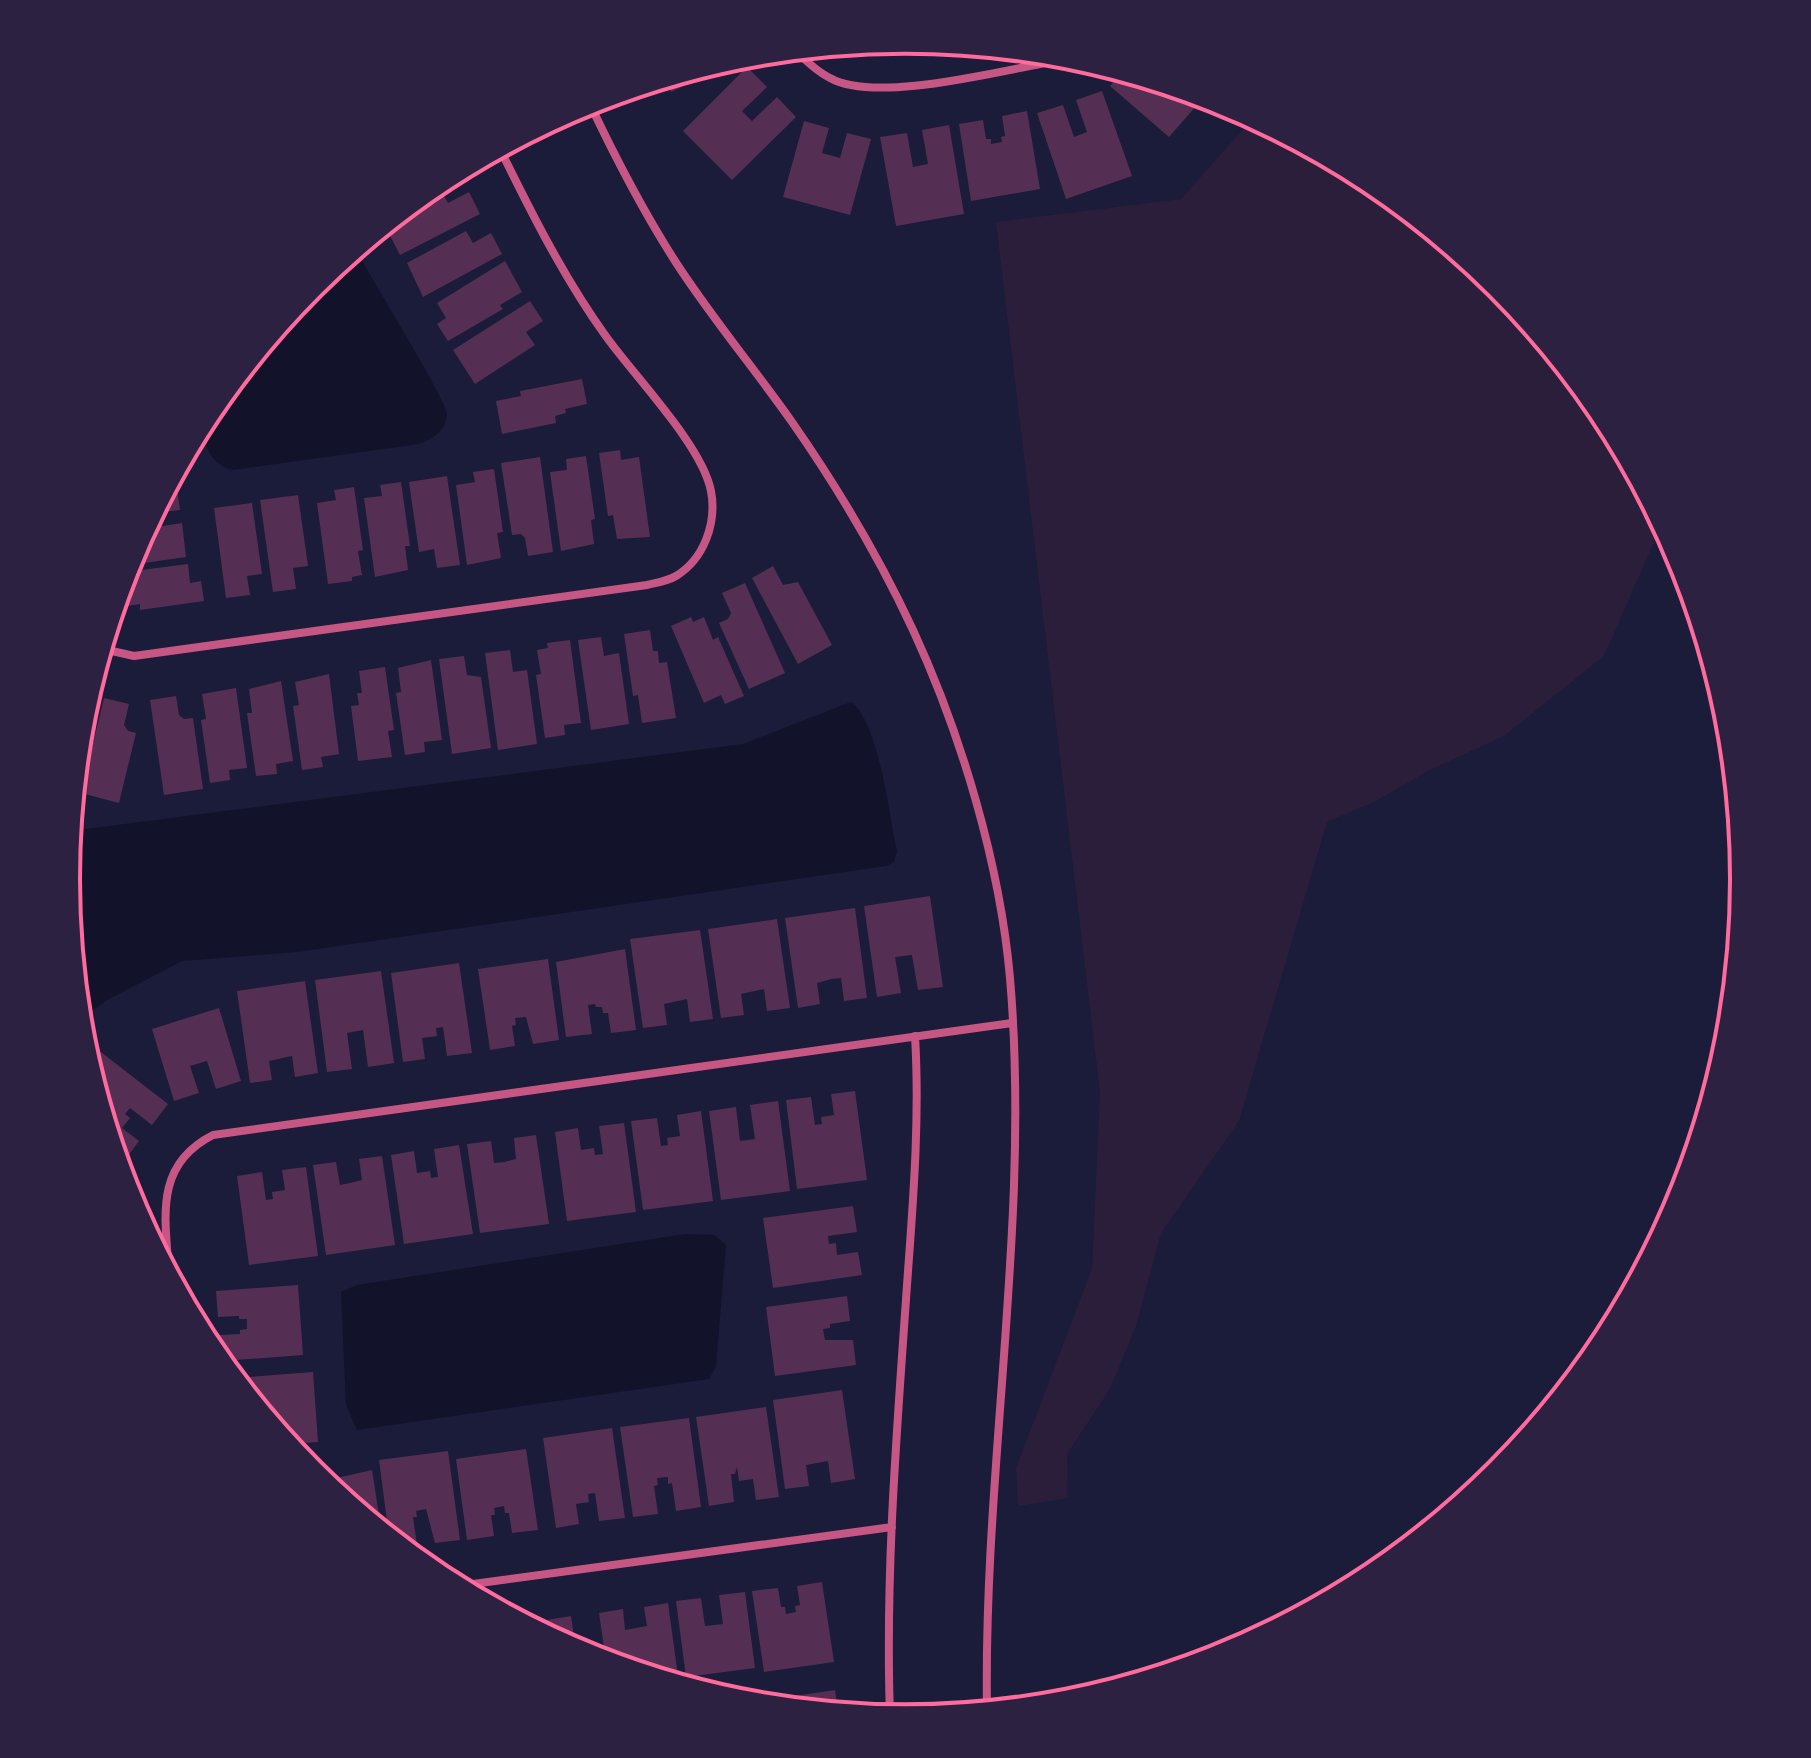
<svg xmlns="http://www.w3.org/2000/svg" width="1811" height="1758" font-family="Manrope,sans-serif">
<rect width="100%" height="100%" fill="#1b1b3a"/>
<path fill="#2a1e3b" d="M 1253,118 L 1372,182 L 1499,286 L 1603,413 L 1662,524 L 1604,656 L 1504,736 L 1428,771 L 1374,802 L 1327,822 L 1239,1121 L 1161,1233 L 1136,1326 L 1110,1389 L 1067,1454 L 1068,1498 L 1018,1506 L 1016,1468 L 1092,1269 L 1100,1092 L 996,222 L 1181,199 Z"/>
<path fill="#12122b" d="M 356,250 C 369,275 447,401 447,414 C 446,431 433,439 419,444 L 233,470 C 208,465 197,434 208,413 L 313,285 Z
M 851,702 C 879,722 889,816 897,851 L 894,862 L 886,866 L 297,952 L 182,961 L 109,999 L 80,1019 L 67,879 L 71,831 L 743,744 Z
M 685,1234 L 714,1235 L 726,1245 L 716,1366 L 709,1379 L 357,1430 L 346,1405 L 341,1292 L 357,1285 Z"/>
<path fill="#542f53" d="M 750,55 L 671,92 L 665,79 L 742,56 Z
M 747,67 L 767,87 L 742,111 L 752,121 L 777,97 L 796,117 L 732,180 L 683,131 Z
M 1122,72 L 1142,80 L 1204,97 L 1169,137 L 1110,86 Z
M 1102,91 L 1132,176 L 1066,199 L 1037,113 L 1063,105 L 1074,137 L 1087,132 L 1076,100 Z
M 1027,111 L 1040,189 L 971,201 L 959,124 L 983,120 L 986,139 L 991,139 L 991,144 L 1002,142 L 1001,137 L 1005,136 L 1002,116 Z
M 804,121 L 829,128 L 822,153 L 840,158 L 847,133 L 871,139 L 850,215 L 783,197 Z
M 949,125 L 964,214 L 896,226 L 880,137 L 907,133 L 913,167 L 928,164 L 922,130 Z
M 441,190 L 448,203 L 469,192 L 480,214 L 400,255 L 385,226 L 411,205 Z
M 466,231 L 473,243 L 491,233 L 502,254 L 423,297 L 407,263 Z
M 505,261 L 522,292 L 500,305 L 503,309 L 448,341 L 437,324 L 446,318 L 437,303 Z
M 530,301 L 543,321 L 526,332 L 535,345 L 475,384 L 453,350 Z
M 582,379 L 587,404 L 565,409 L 566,413 L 555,416 L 556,423 L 502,434 L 496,401 L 521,396 L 520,391 Z
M 620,450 L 621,460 L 639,457 L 650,537 L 617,539 L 613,515 L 608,516 L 599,453 Z
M 586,456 L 595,519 L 591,520 L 594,544 L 561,551 L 550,472 L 567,470 L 566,459 Z
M 540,457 L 553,552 L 528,556 L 525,538 L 521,534 L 512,535 L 501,463 Z
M 494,469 L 503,532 L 497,533 L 501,558 L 467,565 L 456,485 L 475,482 L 473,472 Z
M 175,474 L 180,510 L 154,513 L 167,489 Z
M 447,476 L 460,565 L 437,568 L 434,549 L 419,552 L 409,482 Z
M 401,482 L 410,546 L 405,546 L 408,570 L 375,577 L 364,498 L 382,496 L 380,485 Z
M 354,487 L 363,550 L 358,551 L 362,575 L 352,577 L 352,581 L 328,584 L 317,503 L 336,500 L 334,490 Z
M 298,495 L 308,566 L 293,568 L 296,589 L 273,592 L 260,500 Z
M 252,503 L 262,574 L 247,576 L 250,595 L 226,598 L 214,508 Z
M 155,521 L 156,527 L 182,523 L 186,557 L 130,565 L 149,522 Z
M 188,564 L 190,583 L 201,581 L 204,601 L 140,610 L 140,604 L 115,608 L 126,572 Z
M 773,566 L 783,585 L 798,582 L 832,645 L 798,664 L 752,578 Z
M 745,583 L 785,673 L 749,689 L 719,623 L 728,619 L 731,613 L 722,593 Z
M 691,617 L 693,622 L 704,617 L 713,640 L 718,637 L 744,696 L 725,704 L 721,695 L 704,703 L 671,626 Z
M 650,630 L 653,651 L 658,651 L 659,663 L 667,662 L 676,718 L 642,723 L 638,695 L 633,696 L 624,634 Z
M 601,637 L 604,656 L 619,653 L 629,724 L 591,730 L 578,640 Z
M 570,640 L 581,723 L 564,725 L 565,735 L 545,738 L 536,675 L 541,674 L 537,650 L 548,648 L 547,643 Z
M 510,650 L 513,672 L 527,670 L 537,744 L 498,750 L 485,653 Z
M 464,656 L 467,675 L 481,677 L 491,748 L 452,754 L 439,659 Z
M 431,660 L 442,740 L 424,742 L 425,752 L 405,755 L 396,693 L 401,692 L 398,668 Z
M 385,667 L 394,730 L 388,731 L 392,757 L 358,761 L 351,706 L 359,705 L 357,693 L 362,693 L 359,671 Z
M 329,674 L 339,754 L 321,757 L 323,767 L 302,770 L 293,706 L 299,705 L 295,682 Z
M 281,681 L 293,761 L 276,764 L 277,774 L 256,776 L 247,713 L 252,713 L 249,689 Z
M 236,688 L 247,768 L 229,770 L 230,780 L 210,783 L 201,720 L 206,719 L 202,694 Z
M 176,696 L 179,715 L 184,719 L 193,718 L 203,789 L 164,795 L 150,700 Z
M 104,698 L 129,704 L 124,725 L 128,731 L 136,733 L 119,803 L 81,793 Z
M 930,896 L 943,987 L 918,990 L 912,955 L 895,957 L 901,993 L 877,997 L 864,906 Z
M 855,908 L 867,998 L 844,1001 L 841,978 L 831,979 L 817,983 L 820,1004 L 798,1008 L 785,918 Z
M 777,919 L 790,1008 L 767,1011 L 764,989 L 741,994 L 744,1015 L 721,1018 L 708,929 Z
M 700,930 L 713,1019 L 690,1022 L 687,999 L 664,1004 L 667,1025 L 643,1028 L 630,939 Z
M 625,949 L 636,1030 L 611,1033 L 608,1013 L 603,1013 L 602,1007 L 596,1007 L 595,1004 L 588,1005 L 592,1034 L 566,1037 L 556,962 Z
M 548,959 L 559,1040 L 533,1044 L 526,1017 L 515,1018 L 516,1025 L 512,1026 L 515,1046 L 490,1050 L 478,969 Z
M 459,963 L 472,1053 L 447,1056 L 443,1027 L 436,1028 L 437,1036 L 422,1038 L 425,1059 L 403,1062 L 391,973 Z
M 381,971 L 394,1063 L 368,1067 L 363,1030 L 347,1033 L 352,1069 L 327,1072 L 315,980 Z
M 305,981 L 318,1073 L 295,1077 L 292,1056 L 269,1061 L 272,1080 L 250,1083 L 237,991 Z
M 219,1008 L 241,1081 L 216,1089 L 207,1061 L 190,1066 L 199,1093 L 174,1101 L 152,1029 Z
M 97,1049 L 168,1104 L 152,1125 L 130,1108 L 125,1114 L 130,1118 L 122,1128 L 139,1141 L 125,1160 L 116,1153 L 88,1061 Z
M 855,1091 L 867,1180 L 797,1189 L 786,1100 L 811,1097 L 815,1125 L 822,1124 L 821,1117 L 834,1115 L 831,1094 Z
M 778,1101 L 790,1191 L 721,1200 L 709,1111 L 736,1107 L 740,1141 L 755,1139 L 750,1105 Z
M 701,1111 L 713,1201 L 643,1210 L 631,1121 L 657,1118 L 661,1146 L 668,1145 L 667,1138 L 680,1136 L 677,1115 Z
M 624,1123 L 636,1212 L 567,1221 L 555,1132 L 578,1128 L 581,1150 L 594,1148 L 595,1155 L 603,1154 L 599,1126 Z
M 536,1135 L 549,1224 L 480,1233 L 467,1144 L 491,1141 L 494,1163 L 504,1162 L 516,1159 L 514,1138 Z
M 459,1145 L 473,1234 L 404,1244 L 391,1155 L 414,1151 L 417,1173 L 430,1171 L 431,1178 L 438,1177 L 434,1149 Z
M 382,1156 L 395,1245 L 326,1255 L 313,1165 L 336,1162 L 340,1185 L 350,1183 L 362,1180 L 359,1159 Z
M 306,1167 L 318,1256 L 249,1265 L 237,1176 L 262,1172 L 266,1200 L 273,1199 L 272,1192 L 285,1190 L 282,1170 Z
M 853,1206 L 857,1232 L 828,1236 L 829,1244 L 836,1243 L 837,1255 L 858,1252 L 862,1275 L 773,1288 L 763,1218 Z
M 298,1285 L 303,1355 L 222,1361 L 220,1335 L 240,1334 L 240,1330 L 247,1329 L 247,1319 L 239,1319 L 239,1316 L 218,1317 L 216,1291 Z
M 847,1296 L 850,1321 L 830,1324 L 830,1328 L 823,1329 L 825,1340 L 853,1340 L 856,1365 L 775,1376 L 766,1307 Z
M 313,1372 L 318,1442 L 289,1444 L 235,1378 Z
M 842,1390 L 855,1479 L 831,1483 L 828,1461 L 806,1465 L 809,1486 L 785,1489 L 773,1400 Z
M 766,1407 L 779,1497 L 756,1500 L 753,1479 L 739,1481 L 737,1467 L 735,1474 L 731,1474 L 734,1502 L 709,1506 L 696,1417 Z
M 689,1418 L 701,1507 L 676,1511 L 672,1483 L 668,1484 L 668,1477 L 657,1478 L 658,1485 L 654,1486 L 658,1514 L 633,1517 L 620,1427 Z
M 612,1428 L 625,1518 L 599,1521 L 595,1493 L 588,1494 L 589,1502 L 576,1504 L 579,1524 L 556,1528 L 543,1438 Z
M 526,1449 L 538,1530 L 512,1533 L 509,1513 L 505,1513 L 504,1506 L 494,1508 L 495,1515 L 491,1515 L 494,1536 L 467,1540 L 456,1459 Z
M 448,1451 L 460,1540 L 435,1543 L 426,1509 L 416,1511 L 417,1517 L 413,1517 L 417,1545 L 404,1547 L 389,1536 L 379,1460 Z
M 372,1470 L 381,1528 L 323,1481 Z
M 822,1582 L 834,1662 L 764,1672 L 752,1591 L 778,1588 L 781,1607 L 785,1607 L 786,1614 L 796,1612 L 795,1606 L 800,1605 L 797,1586 Z
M 745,1592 L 755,1668 L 686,1677 L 676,1601 L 701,1598 L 705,1626 L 723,1624 L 719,1595 Z
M 668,1603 L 679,1683 L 606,1661 L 599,1613 L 623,1609 L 625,1630 L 647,1626 L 644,1607 Z
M 571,1616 L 576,1650 L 549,1635 L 547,1620 Z
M 835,1690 L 838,1711 L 754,1703 L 754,1702 Z"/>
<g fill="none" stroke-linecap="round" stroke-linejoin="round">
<path stroke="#c65784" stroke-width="8" d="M 796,51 C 805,60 818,72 830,78 C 876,104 1002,70 1056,61 L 1064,56
M 589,102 C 615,157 643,211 675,261 C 711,317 754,368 792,422 C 838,488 879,557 913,630 C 961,734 1000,864 1010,978 C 1031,1222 983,1466 987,1710
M 103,649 L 134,656 L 647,585 C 655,583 668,581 676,576 C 704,559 717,523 711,491 C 702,445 634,376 605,335 C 564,278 531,212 500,149
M 169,1273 C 165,1217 154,1165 213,1135 L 1012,1023
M 458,1586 L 892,1527
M 890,1716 C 885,1573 897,1429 907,1285 C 913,1203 920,1119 915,1036"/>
</g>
<path d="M0 0H1811V1758H0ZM80 879a825 825 0 1 1 1650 0a825 825 0 1 1-1650 0Z" fill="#2d2142" fill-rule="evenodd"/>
<path fill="none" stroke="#ff6b9d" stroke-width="4" d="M80 879a825 825 0 1 1 1650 0a825 825 0 1 1-1650 0Z"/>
</svg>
